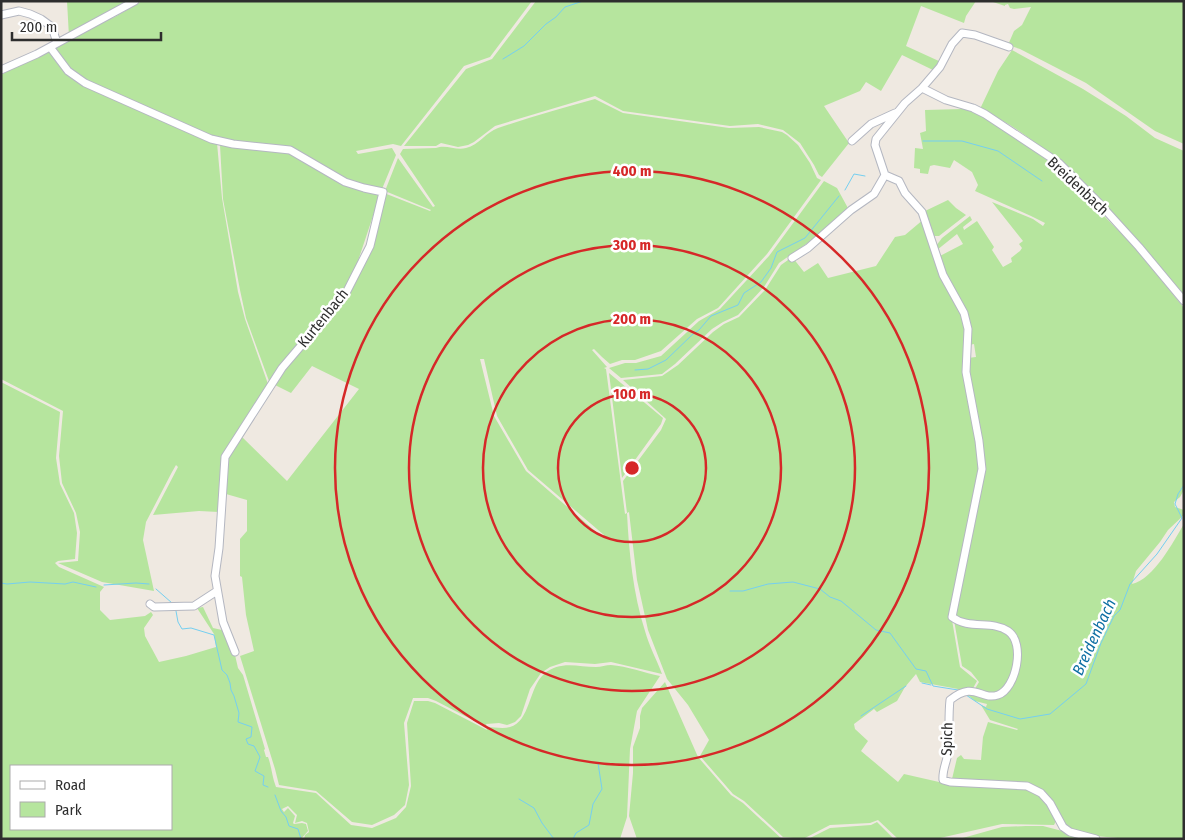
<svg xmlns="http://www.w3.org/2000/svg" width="1185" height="840" font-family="'Fira Sans Condensed',sans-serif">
<rect width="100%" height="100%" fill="#efe9e1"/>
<path fill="#b6e59e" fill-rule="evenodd" d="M 67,1 L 133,1 L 101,20 L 113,18 L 142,1 L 532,1 L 490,57 L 464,66 L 401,146 L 393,144 L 356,151 L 358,154 L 392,148 L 396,155 L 382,189 L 347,180 L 295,149 L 217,143 L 222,198 L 238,292 L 245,319 L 268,384 L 224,456 L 219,512 L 199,511 L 153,515 L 178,467 L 176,465 L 172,472 L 146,522 L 143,540 L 154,591 L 102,582 L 58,563 L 78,561 L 80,532 L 76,513 L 62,483 L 59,456 L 63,411 L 1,379 L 1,75 L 69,37 Z
M 536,1 L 976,1 L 966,16 L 964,23 L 921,6 L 906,46 L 941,62 L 935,71 L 902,55 L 881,91 L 866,82 L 860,91 L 824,106 L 849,143 L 822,177 L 819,175 L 814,165 L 800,143 L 783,130 L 758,124 L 730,126 L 623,111 L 595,96 L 495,126 L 474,142 L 468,145 L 458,147 L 441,143 L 436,146 L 404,146 L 466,69 L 492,59 Z
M 990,1 L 1184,1 L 1184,144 L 1155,131 L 1086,83 L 1020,49 L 1008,45 L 1014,31 L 1022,25 L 1031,7 L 1014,9 L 1010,8 L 1008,4 L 1005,5 L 1005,6 Z
M 1012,50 L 1083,89 L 1126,116 L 1155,138 L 1184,151 L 1184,298 C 1161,272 1137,247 1114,221 C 1072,174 1038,136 980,109 L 998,71 Z
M 595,99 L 623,113 L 729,128 L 759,127 L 782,132 L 787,135 L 798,145 L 810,163 L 817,178 L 821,180 L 767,254 L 718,308 L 697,319 L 661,351 L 635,360 L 622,360 L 610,364 L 602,357 L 594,349 L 592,350 L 607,367 L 604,368 L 606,369 L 625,514 L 627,513 L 623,481 L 661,430 L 666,419 L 623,380 L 662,376 L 678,365 L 713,332 L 724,324 L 739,317 L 765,290 L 781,265 L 809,245 L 793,258 L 804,272 L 818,263 L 828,278 L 876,266 L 895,237 L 905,235 L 924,219 L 959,308 L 965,330 L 980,468 L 952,620 L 960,667 L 977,681 L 972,690 L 959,691 L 958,689 L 920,682 L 916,674 L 905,687 L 897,701 L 877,712 L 874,709 L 854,724 L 855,729 L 868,741 L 861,751 L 898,782 L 904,774 L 939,782 L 1023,787 L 1041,797 L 1049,805 L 1056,821 L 1054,825 L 1002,824 L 940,838 L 897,838 L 878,820 L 870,823 L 830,825 L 803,839 L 783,837 L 744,801 L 733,794 L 700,756 L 709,740 L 688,705 L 667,679 L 648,630 L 637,580 L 629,512 L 627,513 C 629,553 633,593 645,631 C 649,646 657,660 662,674 L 611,662 L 595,664 L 565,662 L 550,667 L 541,673 L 530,689 L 521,716 L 515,722 L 507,725 L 499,723 L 486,724 L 487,727 C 494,727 503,729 510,727 C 530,722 529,687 544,674 C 560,660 578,667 596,667 C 601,667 606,665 611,665 C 627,666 645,673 660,676 L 637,711 L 630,749 L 627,817 L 620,839 L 304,839 L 305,835 L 309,832 L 307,823 L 302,821 L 295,823 L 297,815 L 288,806 L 282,809 L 284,812 L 288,808 L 295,816 L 293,823 L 294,824 L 302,823 L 306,824 L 308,831 L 301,839 L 1,839 L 1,382 L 60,412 L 56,458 L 60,484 L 74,513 L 77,533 L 75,559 L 58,561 L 55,563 L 59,567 L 104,587 L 100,592 L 100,610 L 110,620 L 145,616 L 151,612 L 153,615 L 144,628 L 145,636 L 159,662 L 186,656 L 216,647 L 214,634 L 197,608 L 203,607 L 213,628 L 222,630 L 235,655 L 238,668 L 243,675 L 265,749 L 264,750 L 266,757 L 268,757 C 272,768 272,777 276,787 L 316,793 L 351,825 L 372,828 L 396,818 L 406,807 L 411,786 L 407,723 L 414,701 L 428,701 L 435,703 L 487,730 L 486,727 L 436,701 L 428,698 L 413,698 L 404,723 L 409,785 L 405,805 L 394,815 L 372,825 L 352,822 L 316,791 L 279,785 L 275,769 L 240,656 L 254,651 L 246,615 L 242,577 L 240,576 L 240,539 L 247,531 L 247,500 L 226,494 L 221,511 L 225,463 L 240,435 L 287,481 L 359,389 L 312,366 L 291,393 L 271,383 L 348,294 L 369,253 L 384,193 L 430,211 L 431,210 L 385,191 L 398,158 L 433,207 L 435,206 L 400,154 L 403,149 L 436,148 C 446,144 456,151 466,148 C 479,145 486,132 498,128 C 530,117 563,108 595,99 ZM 480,359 L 484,359 L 497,416 L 528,470 L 604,535 L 602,537 L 526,471 L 494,416 ZM 11,766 L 171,766 L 171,829 L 11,829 Z
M 963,109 L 977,113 L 997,124 L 1038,152 L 1065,177 L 1133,245 L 1184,308 L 1184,490 L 1180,497 L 1174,502 L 1175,507 L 1184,510 L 1184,515 L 1168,530 L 1160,542 L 1136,571 L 1132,584 C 1154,579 1173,542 1184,524 L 1184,839 C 1153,839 1105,840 1077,832 C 1059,824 1056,804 1042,792 C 1028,779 973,781 952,779 L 957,758 L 961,755 L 964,759 L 981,760 L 983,737 L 988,722 L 1017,730 L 1018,729 L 990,720 L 981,705 L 986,707 L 987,704 L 975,701 L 965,693 L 973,692 L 979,682 L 971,672 L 962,666 L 954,620 L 966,625 L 1005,631 L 1005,626 C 993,625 961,626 954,615 L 983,472 L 981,440 L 967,371 L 968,358 L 976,357 L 974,344 L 969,345 L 966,315 L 958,296 L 948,284 L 943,274 L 938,257 L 963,244 L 957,234 L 937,250 L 936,246 L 942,238 L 970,216 L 972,220 L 963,227 L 964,230 L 977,221 L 994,247 L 992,250 L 1003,267 L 1012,262 L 1011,258 L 1020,251 L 1022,248 L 1019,244 L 1023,241 L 992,202 L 1033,219 L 1043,226 L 1045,223 L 1031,216 L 975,191 L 978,185 L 972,172 L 954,160 L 950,168 L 934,165 L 930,166 L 928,174 L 920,173 L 920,169 L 914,168 L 915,148 L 923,149 L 920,133 L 926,131 L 925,110 Z
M 224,144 L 289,152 L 309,162 L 332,179 L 346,186 L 381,192 L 357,264 L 345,288 L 269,381 L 246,318 L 240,290 L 223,199 L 220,145 Z
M 824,181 L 837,188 L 849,210 L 819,235 L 779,263 L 764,287 L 738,315 L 723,322 L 712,329 L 675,364 L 662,374 L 621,378 L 609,368 L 625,363 L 636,363 L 661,356 L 699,321 L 720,309 L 769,256 Z
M 948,200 L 956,208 L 966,215 L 939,236 L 933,236 L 923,212 Z
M 609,373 L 663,418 L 661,424 L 622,478 Z
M 665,682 L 698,757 L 731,795 L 743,803 L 782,839 L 637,839 L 629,816 L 633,773 L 633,747 L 640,728 L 640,716 L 642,708 Z
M 877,822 L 894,839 L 808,839 L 830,828 L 871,825 Z
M 1026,826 L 1043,826 L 1093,839 L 959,839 L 1002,827 Z"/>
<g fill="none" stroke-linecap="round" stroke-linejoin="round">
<path stroke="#75cff0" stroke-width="1" d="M 503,59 L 524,46 L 546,24 L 556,17 L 565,7 L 583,1
M 923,141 L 962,141 L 998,151 L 1042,181
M 845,190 L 854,174 L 865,176
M 635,370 L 648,369 L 666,360 L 693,334 L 699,330 L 711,316 L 738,305 L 744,293 L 761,282 L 771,268 L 777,252 L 805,238 L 839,196
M 1,583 L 7,584 L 30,582 L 65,584 L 73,582 L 96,587
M 104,585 L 136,583 L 149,584
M 156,589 L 172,603
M 730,591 L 743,591 L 768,584 L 793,582 L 820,589 L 830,597 L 841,601 L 876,630 L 890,633 L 916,669 L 926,671 L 933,686 L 958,690
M 176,611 L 178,622 L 182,629 L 191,628 L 214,635 L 222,670 L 227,675 L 230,683 L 231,690 L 234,696 L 239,713 L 238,722 L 252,727 L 251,737 L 246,739 L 248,744 L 254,746 L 260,757 L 255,771 L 264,776 L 263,785 L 268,787
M 922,683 L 931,685
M 966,695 L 987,709 L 1020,719 L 1050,714 L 1086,684 L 1101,643 L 1114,616 L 1120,610 L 1130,584 L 1157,554 L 1182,518 L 1175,504 L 1178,494 L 1184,485
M 861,716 L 906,686
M 275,795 L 281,811 L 286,817 L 289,826 L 298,829 L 301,839 L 308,839
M 519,799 L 534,808 L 542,823 L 554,839
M 573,839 L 576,833 L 589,825 L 593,804 L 602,789 L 598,763"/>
<g stroke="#b4b7c1" stroke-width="9">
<path id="minor" d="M 1,15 L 19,11 L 30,14 L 41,19 L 52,27 L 57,43
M 50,47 L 68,71 L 85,83 L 211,139 L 233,144 L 290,150 L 345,182 L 364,188 L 383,192 L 370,246 L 346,293 L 282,368 L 225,457 L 219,548 L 215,576 L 223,622 L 235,652
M 1,70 L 37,54 L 135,1
M 922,88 L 946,100 L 973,108 L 985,114 L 1059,163 L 1099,203 L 1139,247 L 1184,301
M 852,141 L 871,124 L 895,113
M 885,175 L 899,181 L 905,193 L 922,212 L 943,275 L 964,313 L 968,329 L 966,372 L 979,441 L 982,469 L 952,617 C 969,630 992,620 1008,631 C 1026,643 1016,689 998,695 C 980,701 975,680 950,700 C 948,717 950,734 948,752 C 947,762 942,770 943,780 L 950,782 L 1027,786 L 1041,793 L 1050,803 L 1063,827 L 1070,832 L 1096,839
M 792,258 L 808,248 L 851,210 L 874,194 L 885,175 L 875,145 L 876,139 L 905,103 L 922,88 L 940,67 L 952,44 L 962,33 L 975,35 L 1009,47
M 150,604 L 154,607 L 194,606 L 217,591"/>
</g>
<use href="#minor" stroke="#fff" stroke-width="7"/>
</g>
<g fill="none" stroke="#d62828" stroke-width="2.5">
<circle cx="632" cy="468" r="74"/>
<circle cx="632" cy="468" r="149"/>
<circle cx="632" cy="468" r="223"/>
<circle cx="632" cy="468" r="297"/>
</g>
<g text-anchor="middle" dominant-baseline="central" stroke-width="5" stroke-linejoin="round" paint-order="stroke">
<g font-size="15" fill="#2e2e2e" stroke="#fff">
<text transform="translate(1078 186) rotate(43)">Breidenbach</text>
<text transform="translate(323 318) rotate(-51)">Kurtenbach</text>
<text transform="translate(947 739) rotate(-88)">Spich</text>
</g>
<g font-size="16" font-style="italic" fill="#0d6fa3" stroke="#fff">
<text transform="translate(1094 637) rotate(-65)">Breidenbach</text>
</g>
</g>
<circle cx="632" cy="468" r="8" fill="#d62828" stroke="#fff" stroke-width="2.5"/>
<g font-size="15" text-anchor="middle" font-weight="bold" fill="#d62828" stroke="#fff" stroke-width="5" stroke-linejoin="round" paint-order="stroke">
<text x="632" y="176">400 m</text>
<text x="632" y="250">300 m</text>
<text x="632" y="324">200 m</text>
<text x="632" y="399">100 m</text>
</g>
<rect width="1185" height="840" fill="none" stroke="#2e2e2e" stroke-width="5"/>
<rect x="10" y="765" width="162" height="65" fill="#ffffff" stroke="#ababab"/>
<rect x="20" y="781" width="25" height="8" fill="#ffffff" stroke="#ababab"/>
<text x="55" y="790" font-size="15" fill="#2e2e2e">Road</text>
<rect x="20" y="802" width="25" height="15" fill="#b6e59e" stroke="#ababab"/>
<text x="55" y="815" font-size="15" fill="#2e2e2e">Park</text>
<path d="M12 32v8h149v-8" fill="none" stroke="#2e2e2e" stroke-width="2.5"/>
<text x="20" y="32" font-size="15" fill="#2e2e2e" stroke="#ffffff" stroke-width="4" paint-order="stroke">200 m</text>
</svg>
